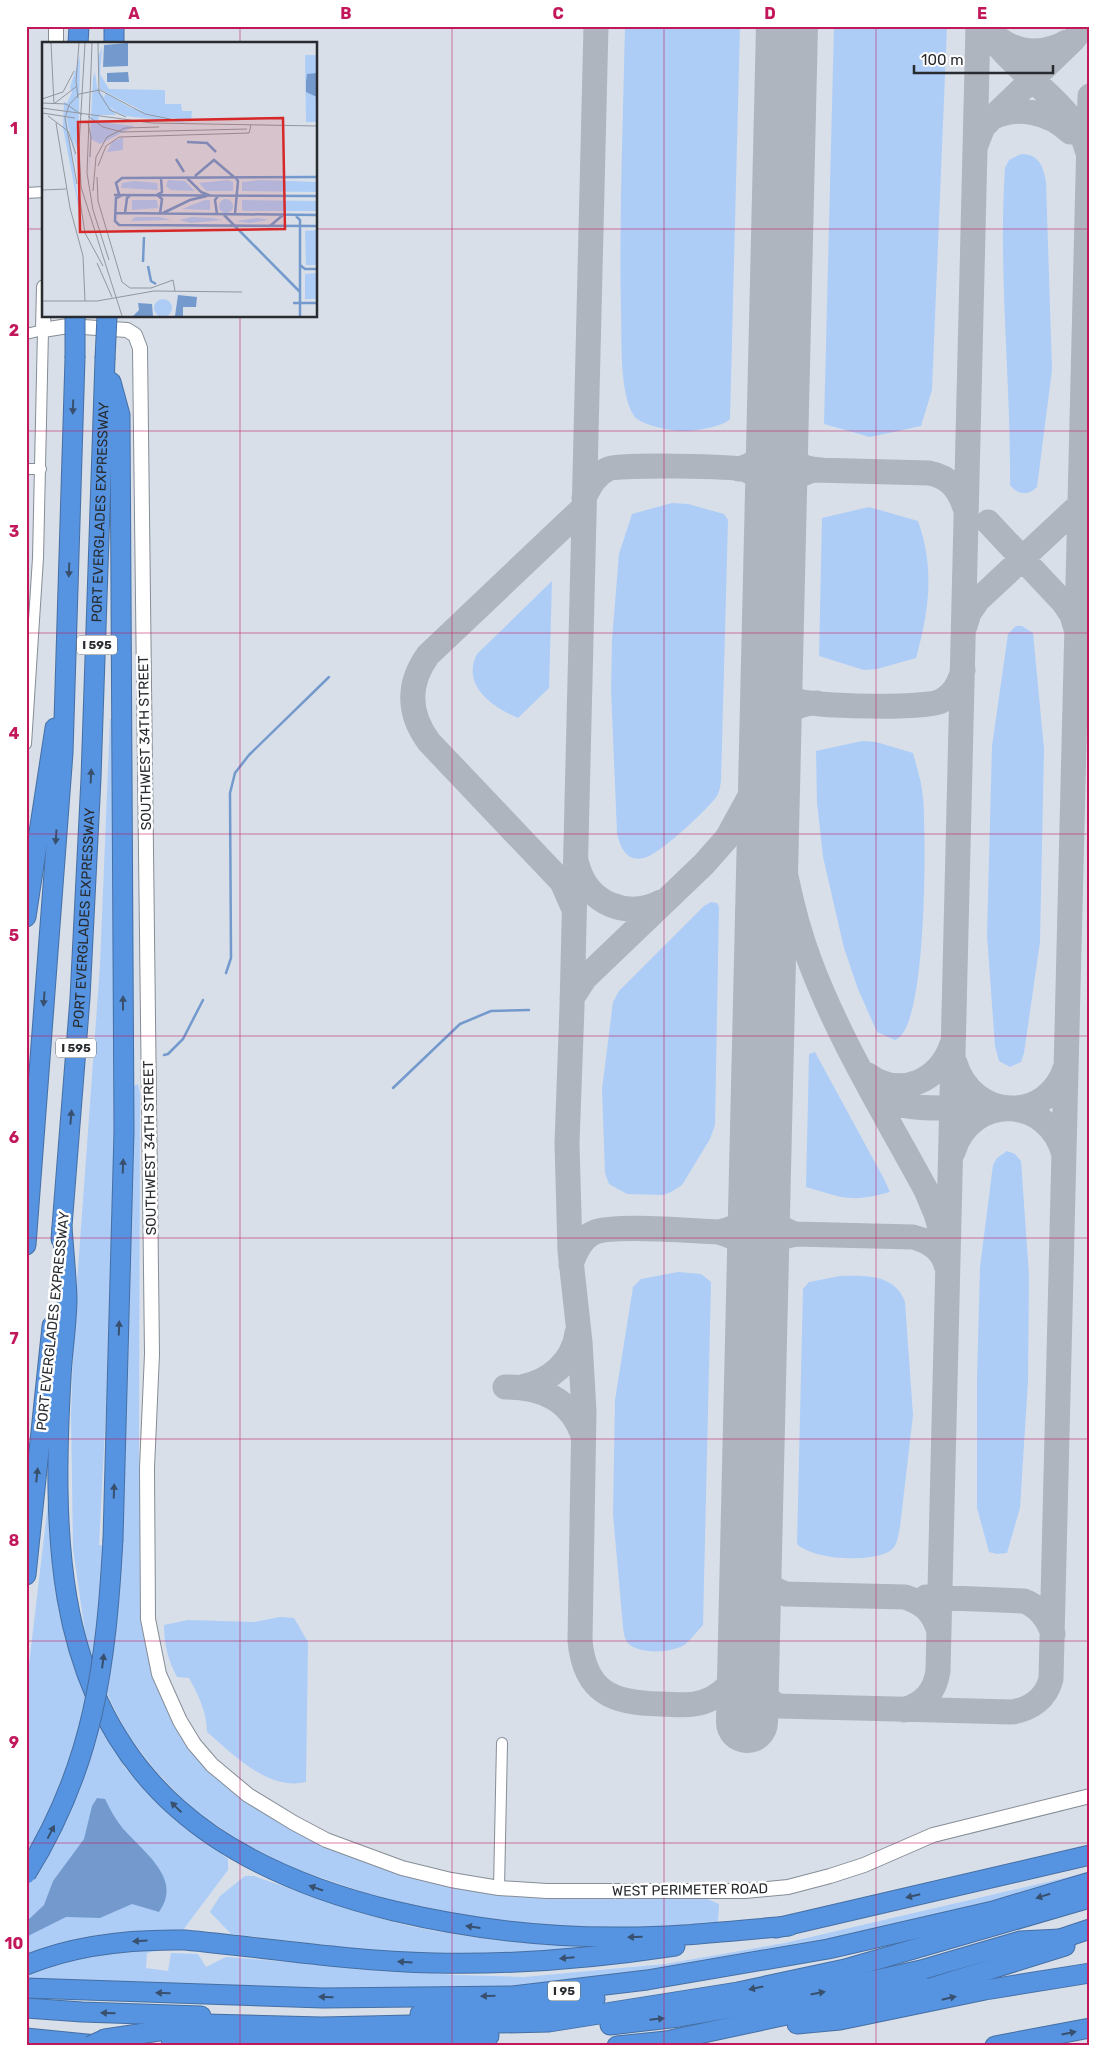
<svg xmlns="http://www.w3.org/2000/svg" width="1116" height="2072" font-family="Rubik,sans-serif">
<rect width="100%" height="100%" fill="#d8dfe9"/>
<path fill="#adcdf7" d="M 625,26 L 740,26 L 730,419 C 724,427 690,432 680,431 C 670,431 639,424 634,416 C 619,393 622,339 621,312 C 619,216 623,121 625,26 Z
M 834,26 L 947,26 L 932,390 L 921,426 L 870,437 L 824,424 Z
M 1021,154 C 1039,154 1043,166 1046,181 L 1052,370 L 1037,487 C 1028,496 1018,495 1010,485 C 1011,379 998,274 1005,168 L 1009,160 Z
M 672,503 L 688,504 L 724,514 L 728,520 L 721,781 C 720,786 720,791 717,796 C 708,809 659,855 644,858 C 627,862 620,848 617,833 L 611,689 L 612,640 L 619,554 L 632,514 Z
M 869,507 L 918,521 C 935,568 929,611 916,658 L 877,669 L 864,670 L 819,656 L 822,518 Z
M 552,581 L 549,688 L 518,718 C 492,707 461,685 477,654 Z
M 1016,626 L 1022,626 L 1033,633 L 1044,749 L 1040,942 L 1024,1053 L 1021,1062 L 1010,1067 L 999,1061 L 995,1046 L 987,935 L 992,746 L 1008,634 Z
M 110,719 L 115,719 L 117,988 L 113,1273 L 99,1545 L 122,1550 L 134,1086 L 138,1084 L 140,1094 L 139,1451 L 145,1642 L 157,1686 L 183,1736 L 233,1791 L 282,1823 L 408,1876 L 490,1894 L 551,1899 L 703,1897 L 719,1904 L 718,1922 L 706,1929 L 605,1932 L 516,1926 L 410,1908 L 293,1868 L 243,1843 L 190,1807 L 156,1771 L 128,1735 L 111,1702 L 87,1646 L 73,1549 L 71,1415 L 74,1324 L 100,966 Z
M 862,741 L 876,742 L 913,753 C 917,768 922,783 923,798 C 926,832 928,1030 895,1040 L 877,1032 L 858,989 L 844,948 L 823,857 L 817,802 L 816,751 Z
M 711,902 L 717,903 L 719,907 L 715,1125 L 710,1139 L 682,1185 L 671,1192 L 663,1195 L 627,1194 L 609,1184 L 605,1173 L 602,1089 L 613,1002 L 619,991 L 704,906 Z
M 815,1052 L 884,1179 L 890,1192 C 850,1203 844,1198 806,1187 L 809,1054 Z
M 1007,1151 L 1015,1154 L 1021,1161 L 1029,1275 L 1028,1381 L 1020,1508 L 1007,1553 L 997,1554 L 989,1552 L 977,1508 L 977,1379 L 980,1267 L 993,1165 L 997,1158 Z
M 678,1272 L 701,1274 L 711,1282 L 703,1625 C 697,1631 691,1640 684,1645 C 671,1653 642,1654 630,1645 C 624,1640 624,1633 623,1627 L 613,1514 L 615,1400 L 633,1287 L 641,1279 Z
M 840,1276 C 864,1275 896,1274 905,1302 L 913,1415 L 900,1527 C 898,1535 898,1546 890,1551 C 870,1563 814,1560 797,1544 L 803,1289 L 809,1282 Z
M 49,1494 L 54,1571 L 66,1639 L 104,1727 L 125,1768 L 183,1825 L 228,1859 L 228,1870 L 183,1930 L 175,1947 L 147,1953 L 146,1968 L 168,1971 L 171,1953 L 198,1954 L 206,1967 L 226,1957 L 456,1975 L 524,1977 L 665,1964 L 785,1943 L 1090,1872 L 1090,1875 L 835,1945 L 494,1994 L 26,1980 L 26,1733 L 29,1665 Z
M 280,1617 L 294,1618 L 308,1642 L 306,1782 C 268,1791 234,1755 207,1732 C 207,1713 198,1694 189,1678 L 177,1677 C 168,1660 164,1644 164,1625 L 188,1620 L 254,1622 Z
M 245,1876 L 254,1876 C 317,1898 380,1923 447,1933 C 506,1943 568,1946 628,1949 L 499,1958 L 413,1955 L 231,1934 L 210,1912 L 220,1896 Z"/>
<path fill="#749acd" d="M 97,1798 L 105,1799 C 109,1807 113,1815 118,1822 C 135,1847 186,1876 159,1912 L 132,1904 L 100,1918 L 66,1917 L 26,1937 L 26,1922 L 44,1905 L 53,1881 L 84,1839 L 92,1806 Z"/>
<g fill="none" stroke-linecap="round" stroke-linejoin="round">
<path stroke="#749acd" stroke-width="2.5" d="M 226,973 L 231,958 L 230,793 L 235,773 L 249,755 L 329,677
M 164,1055 L 168,1054 L 183,1039 L 203,1000
M 393,1088 L 460,1024 L 491,1011 L 529,1010"/>
<path stroke="#afb5be" stroke-width="25" d="M 596,26 L 572,1007 L 567,1143 L 570,1251 L 580,1342 L 584,1411 L 580,1641 C 585,1693 613,1703 660,1704 C 671,1704 683,1706 694,1704 C 722,1700 742,1676 746,1649
M 985,26 C 1005,68 1076,103 1087,150
M 999,39 C 1021,55 1046,54 1069,41
M 992,118 C 1017,105 1050,112 1070,132
M 976,145 L 983,127 L 989,121 L 1073,40 L 1084,26
M 777,434 C 786,455 796,470 822,470
M 739,469 C 760,463 768,452 777,434
M 584,498 C 590,486 595,475 608,469 C 619,464 734,466 746,470 C 761,476 768,490 776,503
M 776,503 C 783,485 795,475 814,470 L 929,473 C 951,477 960,491 966,511
M 988,522 L 1064,603 L 1072,615 L 1076,629
M 965,626 L 969,613 L 978,600 L 1088,497
M 772,667 C 777,680 782,693 796,700 C 811,707 928,709 941,701 C 954,694 959,684 963,670
M 770,733 C 782,715 794,703 817,703
M 769,776 C 779,838 787,900 809,959 C 839,1040 885,1114 926,1190 L 936,1214 L 943,1238
M 577,864 C 587,904 628,920 663,901
M 573,907 L 562,882 L 429,742 C 408,714 407,684 428,655 L 584,507
M 572,998 L 585,978 L 704,864 L 727,838 L 755,787 L 770,738
M 955,1063 C 972,1120 1048,1125 1066,1066
M 868,1075 C 901,1099 941,1080 952,1044
M 871,1087 C 896,1114 935,1107 970,1108
M 953,1152 C 971,1093 1049,1095 1064,1155
M 759,1188 C 763,1212 771,1226 795,1234
M 718,1232 C 745,1228 752,1212 759,1188
M 571,1265 C 575,1252 581,1238 595,1232 C 617,1224 691,1231 718,1232 C 746,1238 753,1255 756,1282
M 757,1289 L 760,1265 L 765,1252 L 783,1237 L 795,1234 L 913,1237 C 928,1241 942,1249 946,1265
M 505,1387 C 541,1387 571,1399 583,1436
M 522,1387 C 550,1381 573,1362 577,1333
M 750,1549 C 755,1572 763,1587 786,1594 L 905,1597 C 924,1603 934,1613 939,1632
M 926,1597 L 1024,1601 C 1040,1607 1048,1619 1053,1634
M 749,1632 C 749,1666 744,1691 779,1706 L 1012,1712 C 1032,1709 1046,1698 1051,1679 L 1090,96
M 904,1710 C 924,1703 935,1692 938,1671 L 978,26"/>
<path stroke="#afb5be" stroke-width="62" d="M 747,1722 L 787,26"/>
<g stroke="#868d96" stroke-width="12">
<path id="street" d="M 26,193 L 44,192
M 26,334 L 43,330 L 38,558 L 26,744
M 26,469 L 41,469
M 499,1888 L 502,1743"/>
</g>
<g stroke="#868d96" stroke-width="16">
<path id="secondary" d="M 56,44 L 56,26
M 44,287 L 43,330 L 68,326 L 127,330 L 135,335 L 140,348 L 152,1354 L 147,1468 L 148,1619 L 159,1674 L 180,1721 L 194,1744 L 212,1765 L 248,1795 L 294,1823 L 326,1840 L 402,1868 L 451,1880 L 499,1888 L 547,1891 L 745,1891 L 788,1887 L 830,1876 L 864,1865 L 933,1835 L 1090,1796"/>
</g>
<g stroke="#466fa3" stroke-width="21">
<g id="highway">
<path d="M 78,44 L 79,26"/>
<path d="M 114,44 L 114,26"/>
<path d="M 111,382 L 120,415 L 124,1131 L 113,1539"/>
<path d="M 26,917 L 55,728"/>
<path d="M 62,1228 C 64,1251 66,1274 67,1297 C 67,1324 62,1352 61,1378 C 57,1451 55,1527 67,1598 C 99,1784 221,1869 394,1911 C 466,1928 539,1937 613,1937 C 671,1938 730,1931 789,1926"/>
<path id="s1" d="M 61,1239 L 80,998 L 91,778 L 105,359"/>
<path d="M 26,1245 L 63,753 L 75,358"/>
<path d="M 26,1575 L 52,1326"/>
<path d="M 776,1928 L 1090,1855"/>
<path d="M 1048,1943 L 1090,1929"/>
<path d="M 26,1965 C 77,1944 131,1939 185,1940 C 268,1948 350,1961 434,1963 C 514,1965 596,1958 675,1946"/>
<path d="M 26,1988 L 323,1998 L 513,1996 L 647,1980 L 828,1949 L 993,1911 L 1090,1882"/>
<path d="M 908,1995 L 1065,1946"/>
<path d="M 26,2008 L 82,2012 L 201,2016"/>
<path d="M 420,2014 L 552,2006 L 595,1999"/>
<path d="M 797,2024 L 840,2020 L 985,1990 L 1090,1973"/>
<path d="M 610,2025 L 679,2017 L 821,1992 L 921,1970 L 1020,1941 L 1060,1939"/>
<path d="M 26,2038 L 107,2046"/>
<path d="M 105,2039 L 206,2024 L 322,2027 L 549,2022 L 738,1992 L 845,1969 L 1090,1898"/>
<path d="M 171,2040 C 277,2033 383,2044 489,2036"/>
<path d="M 617,2046 L 666,2041 L 866,1998 L 919,1983"/>
<path d="M 995,2046 L 1090,2028"/>
</g>
</g>
<use href="#street" stroke="#fff" stroke-width="10"/>
<use href="#secondary" stroke="#fff" stroke-width="14"/>
<use href="#highway" stroke="#5694e1" stroke-width="19"/>
<g stroke="#466fa3" stroke-width="21" stroke-linecap="butt">
<path id="highway-bridge" d="M 75,358 L 75,316
M 105,359 L 107,316
M 26,1874 C 94,1765 106,1665 113,1539
M 90,2046 L 105,2039"/>
</g>
<use href="#highway-bridge" stroke="#5694e1" stroke-width="19"/>
</g>
<defs><path id="oneway-solid" d="M-6-.8H1V-3.2L6.5 0L1 3.2V.8H-6Z" transform="scale(1.25)"/></defs>
<g fill="#38506d">
<use href="#oneway-solid" transform="translate(73 407) rotate(92)"/>
<use href="#oneway-solid" transform="translate(69 570) rotate(92)"/>
<use href="#oneway-solid" transform="translate(91 776) rotate(-87)"/>
<use href="#oneway-solid" transform="translate(56 837) rotate(94)"/>
<use href="#oneway-solid" transform="translate(44 999) rotate(94)"/>
<use href="#oneway-solid" transform="translate(123 1003) rotate(-90)"/>
<use href="#oneway-solid" transform="translate(71 1117) rotate(-85)"/>
<use href="#oneway-solid" transform="translate(123 1166) rotate(-88)"/>
<use href="#oneway-solid" transform="translate(119 1328) rotate(-88)"/>
<use href="#oneway-solid" transform="translate(37 1475) rotate(-84)"/>
<use href="#oneway-solid" transform="translate(114 1491) rotate(-88)"/>
<use href="#oneway-solid" transform="translate(103 1661) rotate(-83)"/>
<use href="#oneway-solid" transform="translate(176 1807) rotate(-136)"/>
<use href="#oneway-solid" transform="translate(51 1832) rotate(-62)"/>
<use href="#oneway-solid" transform="translate(316 1888) rotate(-161)"/>
<use href="#oneway-solid" transform="translate(913 1896) rotate(167)"/>
<use href="#oneway-solid" transform="translate(1043 1896) rotate(163)"/>
<use href="#oneway-solid" transform="translate(473 1927) rotate(-172)"/>
<use href="#oneway-solid" transform="translate(635 1937) rotate(179)"/>
<use href="#oneway-solid" transform="translate(140 1941) rotate(177)"/>
<use href="#oneway-solid" transform="translate(567 1958) rotate(175)"/>
<use href="#oneway-solid" transform="translate(405 1962) rotate(-177)"/>
<use href="#oneway-solid" transform="translate(756 1988) rotate(168)"/>
<use href="#oneway-solid" transform="translate(163 1993) rotate(-179)"/>
<use href="#oneway-solid" transform="translate(818 1993) rotate(-11)"/>
<use href="#oneway-solid" transform="translate(488 1996) rotate(178)"/>
<use href="#oneway-solid" transform="translate(326 1997) rotate(-179)"/>
<use href="#oneway-solid" transform="translate(949 1998) rotate(-13)"/>
<use href="#oneway-solid" transform="translate(108 2013) rotate(-178)"/>
<use href="#oneway-solid" transform="translate(657 2019) rotate(-6)"/>
<use href="#oneway-solid" transform="translate(1069 2033) rotate(-11)"/>
</g>
<path fill="none" stroke="#c2185b" stroke-width="1" stroke-opacity="0.55" d="M 240,26 L 240,44M 452,26 L 452,2046M 664,26 L 664,2046M 876,26 L 876,2046M 26,229 L 44,229M 316,229 L 1090,229M 240,316 L 240,2046M 26,431 L 1090,431M 26,633 L 1090,633M 26,834 L 1090,834M 26,1036 L 1090,1036M 26,1238 L 1090,1238M 26,1439 L 1090,1439M 26,1641 L 1090,1641M 26,1843 L 1090,1843"/>
<g text-anchor="middle" dominant-baseline="central" stroke-width="5" stroke-linejoin="round" paint-order="stroke">
<g fill="#fff" stroke="#686b6d" stroke-width="1">
<rect x="77" y="635.5" width="40" height="19" rx="4"/>
<rect x="56" y="1038.5" width="40" height="19" rx="4"/>
<rect x="548" y="1981.5" width="32" height="19" rx="4"/>
</g>
<g font-size="12" font-weight="bold" fill="#282b2f">
<text x="97" y="645">I 595</text>
<text x="76" y="1048">I 595</text>
<text x="564" y="1991">I 95</text>
</g>
<g font-size="14" fill="#282b2f" stroke="#fff">
<text stroke="none"><textPath href="#s1" startOffset="728">PORT EVERGLADES EXPRESSWAY</textPath></text>
<text transform="translate(145 743) rotate(-91)">SOUTHWEST 34TH STREET</text>
<text stroke="none"><textPath href="#s1" startOffset="322">PORT EVERGLADES EXPRESSWAY</textPath></text>
<text transform="translate(150 1148) rotate(-91)">SOUTHWEST 34TH STREET</text>
<text transform="translate(53 1321) rotate(-84)">PORT EVERGLADES EXPRESSWAY</text>
<text transform="translate(690 1890) rotate(-1)">WEST PERIMETER ROAD</text>
</g>
</g>
<g transform="translate(42 42)">
<rect width="275" height="275" fill="#d8dfe9"/>
<path d="M 60,5 L 58,32 L 67,47 L 123,48 L 123,62 L 139,62 L 140,69 L 150,69 L 149,79 L 108,73 L 58,47 L 56,16 ZM 263,13 L 275,13 L 275,80 L 264,80 ZM 38,14 L 36,111 L 31,95 L 35,128 L 23,67 L 40,184 L 21,86 L 22,60 L 25,61 L 30,50 L 28,45 ZM 53,30 L 55,45 L 74,73 L 57,73 L 56,80 L 93,84 L 58,102 L 49,97 L 46,143 L 51,36 ZM 64,51 L 89,66 L 145,81 L 84,74 L 74,70 L 61,57 ZM 81,95 L 81,108 L 65,110 L 70,100 ZM 126,138 L 143,139 L 153,149 L 129,148 L 124,144 ZM 186,138 L 191,140 L 191,149 L 164,149 L 157,141 ZM 218,138 L 275,140 L 275,150 L 200,149 L 200,140 ZM 92,139 L 115,141 L 116,148 L 79,146 L 80,141 ZM177 164a7 7 0 1 1 14 0a7 7 0 1 1-14 0ZM 90,158 L 115,158 L 116,166 L 90,168 ZM 163,158 L 168,158 L 168,168 L 140,167 ZM 200,158 L 275,159 L 275,169 L 204,169 L 200,168 ZM 93,175 L 117,175 L 129,178 L 89,179 ZM 150,175 L 169,176 L 181,178 L 149,181 L 137,178 ZM 216,176 L 227,178 L 207,181 L 194,179 ZM 275,188 L 275,223 L 264,223 L 263,189 ZM 275,231 L 275,257 L 263,257 L 263,232 ZM112 266a9 9 0 1 1 18 0a9 9 0 1 1-18 0Z" fill="#adcdf7"/>
<path d="M 86,1 L 86,24 L 61,25 L 62,3 ZM 65,31 L 86,30 L 87,40 L 65,40 ZM 275,31 L 275,55 L 264,50 L 264,39 L 265,32 ZM 136,253 L 155,255 L 154,265 L 141,265 L 141,274 L 133,274 ZM 96,261 L 110,262 L 111,274 L 91,274 L 97,268 Z" fill="#749acd"/>
<path fill="none" stroke="#749acd" stroke-width="2.5" d="M 145,100 L 165,101 L 174,110M 134,117 L 142,130M 153,134 L 172,118 L 192,135M 144,135 L 159,150 L 169,154M 193,135 L 196,139 L 193,172M 77,152 L 74,141 L 80,136 L 275,135M 72,153 L 275,154M 81,153 L 74,156 L 73,179 L 77,183 L 275,184M 74,171 L 275,173M 83,171 L 85,156 L 89,153M 121,171 L 148,158 L 165,154M 118,172 L 120,157 L 115,153 L 120,150 L 119,136M 175,172 L 173,158 L 176,154M 182,173 L 258,250M 254,174 L 258,178 L 258,274M 228,184 L 241,173M 101,220 L 102,195M 258,223 L 263,227 L 275,227M 106,224 L 109,239 L 114,242M 251,261 L 275,261"/>
<path fill="none" stroke="#92979f" stroke-width="1" d="M 9,1 L 12,62M 43,1 L 37,104 L 39,145 L 80,274M 50,1 L 45,131 L 51,168 L 67,218M 56,1 L 57,51 L 68,68 L 84,75M 36,56 L 34,39 L 37,1M 0,57 L 21,50 L 32,29M 0,61 L 24,62 L 40,73M 13,61 L 35,44M 0,66 L 110,81 L 275,84M 0,71 L 33,76M 6,74 L 26,89 L 34,112M 46,74 L 61,85 L 80,90 L 205,87M 14,81 L 28,166 L 41,214 L 43,259M 46,81 L 49,95 L 48,115M 56,124 L 64,104 L 77,95 L 207,91 L 209,83M 55,135 L 56,159 L 80,240 L 88,246 L 109,246 L 131,238 L 133,249M 35,142 L 23,76 L 27,63 L 37,52 L 58,48 L 103,72 L 133,78M 0,148 L 24,147M 51,149 L 54,115 L 65,95 L 83,86 L 117,85M 37,152 L 43,191 L 61,224M 55,221 L 70,255M 0,259 L 55,259 L 112,249 L 200,250"/>
<path fill="#d62828" fill-opacity="0.15" stroke="#d62828" stroke-width="2.5" d="M 241,76 L 243,187 L 38,190 L 36,80 Z"/>
<rect width="275" height="275" fill="none" stroke="#282b2f" stroke-width="2.5"/>
</g>
<rect width="1116" height="2072" fill="none" stroke="#ffffff" stroke-width="55"/>
<path d="M914 65v8h139v-8" fill="none" stroke="#282b2f" stroke-width="2.5"/>
<text x="921" y="65" font-size="15" fill="#282b2f" stroke="#ffffff" stroke-width="4" paint-order="stroke">100 m</text>
<rect x="28" y="28" width="1060" height="2016" fill="none" stroke="#c2185b" stroke-width="2"/>
<g font-size="16" text-anchor="middle" font-weight="bold" fill="#c2185b">
<text x="134" y="19">A</text>
<text x="346" y="19">B</text>
<text x="558" y="19">C</text>
<text x="770" y="19">D</text>
<text x="982" y="19">E</text>
<text x="14" y="134">1</text>
<text x="14" y="336">2</text>
<text x="14" y="537">3</text>
<text x="14" y="739">4</text>
<text x="14" y="941">5</text>
<text x="14" y="1143">6</text>
<text x="14" y="1344">7</text>
<text x="14" y="1546">8</text>
<text x="14" y="1748">9</text>
<text x="14" y="1949">10</text>
</g>
</svg>
